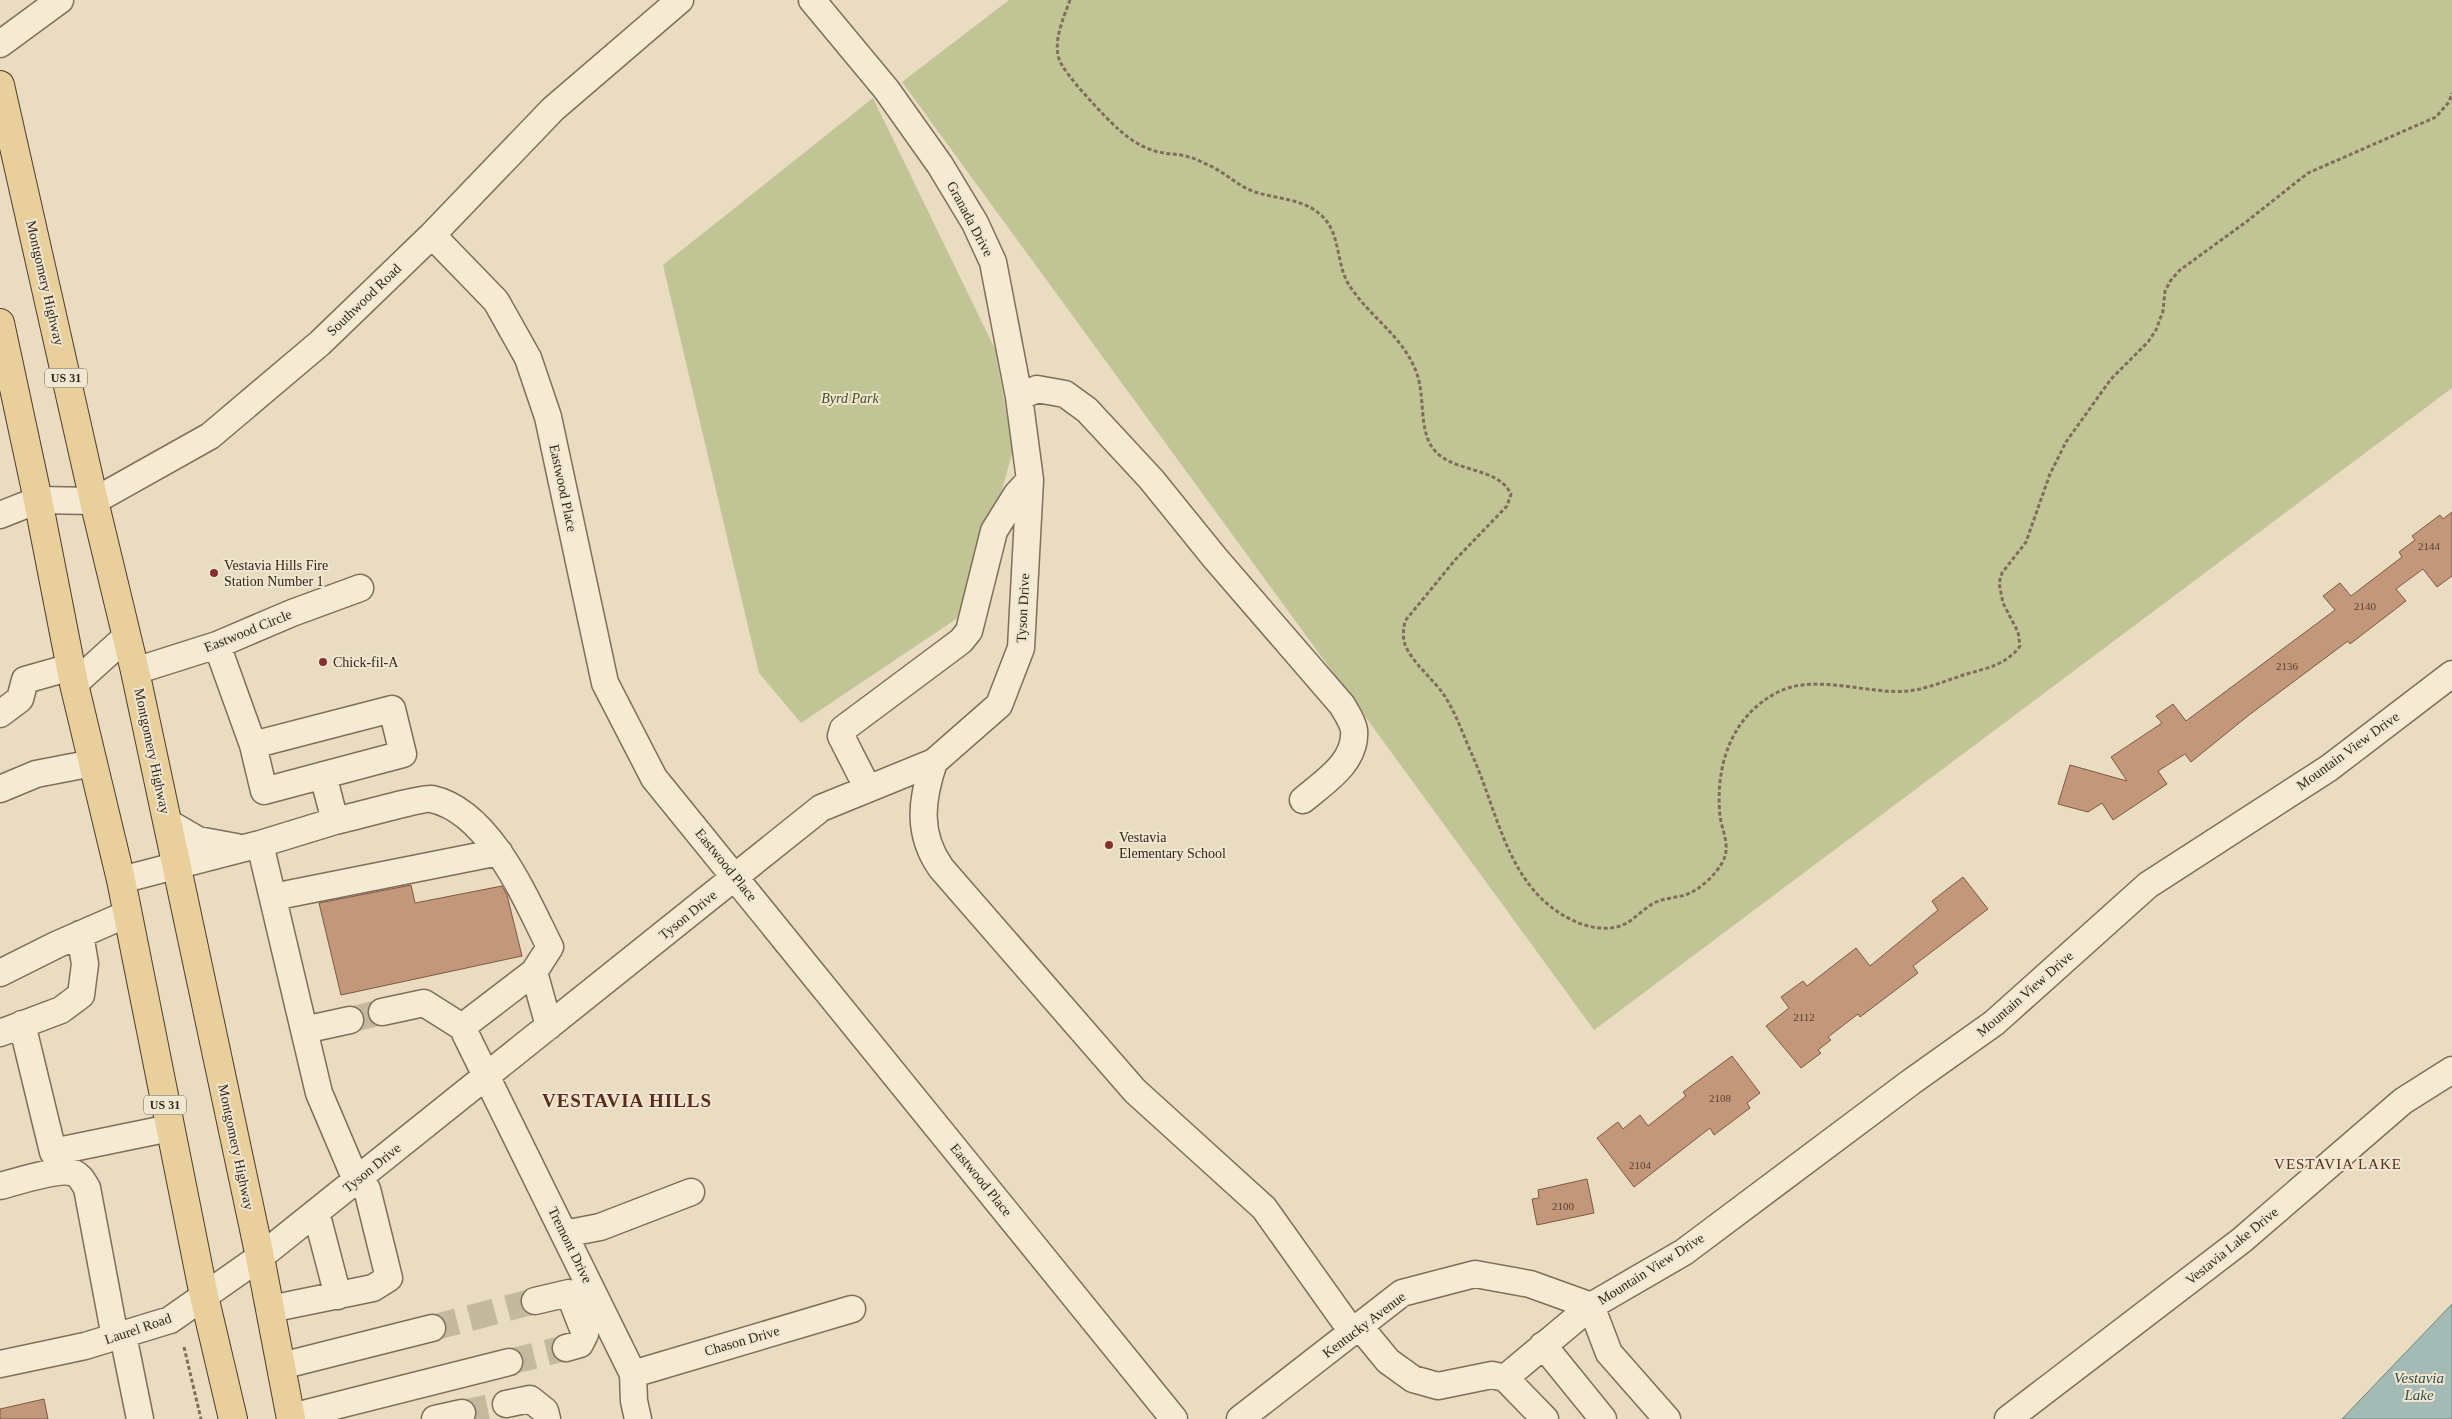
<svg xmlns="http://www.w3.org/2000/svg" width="2452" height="1419" font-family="Georgia,serif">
<rect width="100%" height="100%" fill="#e9dcc0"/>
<path fill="#c1c596" d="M 1009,0 L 2452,0 L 2452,388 L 1594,1030 L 902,82 Z
M 873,98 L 995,349 L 1013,450 L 991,530 L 965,613 L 801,723 L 759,673 L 663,265 Z"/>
<path fill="#a3bbb4" stroke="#6b8880" d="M 2452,1304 L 2452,1419 L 2342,1419 Z"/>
<path fill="#c3977a" stroke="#7d5842" d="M 2452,512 L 2452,576 L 2437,587 L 2423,569 L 2396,589 L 2406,601 L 2350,644 L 2348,641 L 2249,715 L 2191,762 L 2185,754 L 2158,771 L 2167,784 L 2113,820 L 2102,803 L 2088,812 L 2058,804 L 2070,765 L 2127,781 L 2111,757 L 2162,723 L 2156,716 L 2173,704 L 2186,721 L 2335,610 L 2323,596 L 2340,583 L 2351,596 L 2402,557 L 2399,552 L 2415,540 L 2412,536 L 2440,515 L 2443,519 Z
M 1963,877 L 1988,909 L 1913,966 L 1918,973 L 1860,1017 L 1858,1014 L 1828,1037 L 1831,1040 L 1818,1050 L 1821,1053 L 1801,1068 L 1766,1026 L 1789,1008 L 1781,997 L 1803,981 L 1807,986 L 1856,948 L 1870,966 L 1938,910 L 1932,901 Z
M 411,885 L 415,903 L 502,886 L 507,895 L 522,956 L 341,995 L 319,903 Z
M 1732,1056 L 1760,1093 L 1747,1103 L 1750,1108 L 1714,1135 L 1710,1128 L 1634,1187 L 1597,1138 L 1618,1122 L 1623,1129 L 1640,1115 L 1648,1126 L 1686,1096 L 1683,1092 Z
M 1587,1179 L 1594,1213 L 1537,1225 L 1532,1199 L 1539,1198 L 1538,1190 Z
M 44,1399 L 48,1419 L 0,1419 L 0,1409 Z"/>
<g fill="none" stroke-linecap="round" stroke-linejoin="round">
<path stroke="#c4b89f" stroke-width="26" stroke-dasharray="26 13" stroke-linecap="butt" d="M 350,1020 L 382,1012
M 432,1328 L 535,1301
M 509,1362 L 566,1348
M 462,1413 L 506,1404"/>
<g stroke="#806d5a" stroke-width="29">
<path id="minor" d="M 0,44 L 60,0
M 432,235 L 496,301 L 528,358 L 548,417 L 605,683 L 654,778 L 1174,1419
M 1019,397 L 1037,389 L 1065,394 L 1087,410 L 1151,479 L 1215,558 L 1342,705 C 1346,712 1353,722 1354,730 C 1357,762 1324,782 1303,800
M 0,515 L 38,500 L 94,501 L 210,436 L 320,343 L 432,235 L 553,109 L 680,0
M 217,645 L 253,745 L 264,791 L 403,754 L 392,709 L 253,745
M 135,671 L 217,645 L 292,613 L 360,588
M 74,684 L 126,637
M 0,714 L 20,699 L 25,680 L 71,667
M 934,762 C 921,800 917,834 941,868 L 1135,1091 L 1264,1208 L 1353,1333
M 0,789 L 36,774 L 93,763
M 868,789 L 841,736 L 843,729 L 961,641 L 969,631 L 994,531 L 1017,494 L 1030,480
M 335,821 C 350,818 423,797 432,799 C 490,812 526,899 550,947 L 534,972 L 462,1027 L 633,1374 L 634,1401 L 638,1419
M 167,822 L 198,840 L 236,847
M 260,844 L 319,1093 L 356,1180 L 367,1189 L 389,1278 L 373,1288 L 270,1309
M 121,880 L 260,844 L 335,821 L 323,775
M 273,897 L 499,852
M 534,972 L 549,1026
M 0,973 L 56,945 L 127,914
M 382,1012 L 424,1003 L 462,1027
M 22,1024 L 53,1152 L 170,1128
M 304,1030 L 350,1020
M 0,1033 L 61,1010 L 81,995 L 85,964 L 80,934
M 0,1186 C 16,1182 60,1167 74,1173 C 81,1176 83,1182 87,1188 L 115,1337
M 316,1212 L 338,1296
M 564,1234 L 600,1227 L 691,1192
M 535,1301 L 569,1293 L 585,1334 L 580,1344 L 566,1348
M 1591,1306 L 1609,1353 L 1667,1419
M 1360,1327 L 1388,1361 L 1413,1379 L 1438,1386 L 1492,1375 L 1505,1378 L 1545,1419
M 123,1335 L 140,1419
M 1543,1345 L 1603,1419
M 0,1364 L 85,1346 L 170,1320 L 260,1257 L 821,808 L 934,762 L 999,705 L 1021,648 L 1030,480 L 1019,397 L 993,262 L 975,223 L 940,165 L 886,89 L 812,0
M 281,1366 L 432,1328
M 633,1374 L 852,1309
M 1505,1378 L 1591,1306 L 1684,1252 L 1911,1082 L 1994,1023 L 2148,885 L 2329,768 L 2452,674
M 506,1404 L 530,1399 L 545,1411 L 547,1419
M 291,1417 L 509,1362
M 435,1419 L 462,1413
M 1240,1419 L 1402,1293 L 1475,1274 L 1530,1284 L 1591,1306
M 2008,1419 L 2242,1240 L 2403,1101 L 2452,1070"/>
</g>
<g stroke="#4e3c2e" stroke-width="30">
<path id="major" d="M 0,85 L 94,501 L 135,671 L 260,1257 L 291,1419
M 0,323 L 38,500 L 74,684 L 121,880 L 204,1296 L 233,1419"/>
</g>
<path stroke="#806d5a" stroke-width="3" stroke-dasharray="4 2.5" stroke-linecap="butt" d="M 1070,0 C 1064,17 1053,40 1059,59 C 1063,73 1105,117 1117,128 C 1127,137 1139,146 1152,150 C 1164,155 1177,153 1189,157 C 1195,158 1201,162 1206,164 C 1224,171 1237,186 1255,192 C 1277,199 1305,199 1322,216 C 1342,235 1335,266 1351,288 C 1372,319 1404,337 1417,374 C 1425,397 1419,428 1432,447 C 1450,474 1497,465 1511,494 L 1507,506 L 1455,560 L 1405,621 C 1403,631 1402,640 1407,649 C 1416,666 1433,679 1444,695 C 1456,713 1464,737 1473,757 C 1499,815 1508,889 1572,920 C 1586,927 1605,931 1620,926 C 1633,922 1643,908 1656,902 C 1665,898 1675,898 1685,895 C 1699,891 1718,873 1724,859 C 1730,844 1722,831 1720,816 C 1715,766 1731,716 1778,692 C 1816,673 1869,695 1909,691 C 1930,688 1950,679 1970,673 C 1989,668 2008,663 2020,646 L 2018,632 L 2003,603 L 1999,583 L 2002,573 L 2026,542 L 2050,474 L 2066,442 L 2111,379 L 2148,342 L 2156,330 L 2163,311 L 2165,291 L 2171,280 L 2180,270 L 2246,222 L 2308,173 L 2436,117 L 2449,102 L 2452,93
M 184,1347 L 201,1419"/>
<use href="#minor" stroke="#f5ead3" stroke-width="26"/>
<use href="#major" stroke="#e9cf9b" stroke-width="28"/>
</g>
<g fill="#893033" stroke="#f1e6cf" stroke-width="2">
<circle cx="214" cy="573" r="5"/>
<circle cx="323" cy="662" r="5"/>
<circle cx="1109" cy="845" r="5"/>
</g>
<g text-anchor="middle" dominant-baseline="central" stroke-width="4" stroke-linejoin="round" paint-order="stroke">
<g font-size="11" fill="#564234">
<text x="2429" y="546">2144</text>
<text x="2365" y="606">2140</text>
<text x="2287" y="666">2136</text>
<text x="1804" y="1017">2112</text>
<text x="1720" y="1098">2108</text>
<text x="1640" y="1165">2104</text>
<text x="1563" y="1206">2100</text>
</g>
<g fill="#f1e6cf" stroke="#6b6052" stroke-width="1">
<rect x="45" y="368.5" width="42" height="19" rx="4"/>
<rect x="144" y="1095.5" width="42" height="19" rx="4"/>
</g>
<g font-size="12" font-weight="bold" fill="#31261d">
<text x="66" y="378">US 31</text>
<text x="165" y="1105">US 31</text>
</g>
<g font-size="14" fill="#31261d" stroke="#f1e6cf">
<text transform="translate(970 219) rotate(62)">Granada Drive</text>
<text transform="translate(45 283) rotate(77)">Montgomery Highway</text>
<text transform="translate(364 300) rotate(-44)">Southwood Road</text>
<text transform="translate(563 488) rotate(78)">Eastwood Place</text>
<text transform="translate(1023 608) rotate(-87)">Tyson Drive</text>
<text transform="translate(248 631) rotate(-22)">Eastwood Circle</text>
<text transform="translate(152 751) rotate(78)">Montgomery Highway</text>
<text transform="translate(2348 751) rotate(-36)">Mountain View Drive</text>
<text transform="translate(726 865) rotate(51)">Eastwood Place</text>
<text transform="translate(688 915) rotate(-39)">Tyson Drive</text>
<text transform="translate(2025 994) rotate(-41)">Mountain View Drive</text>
<text transform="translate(236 1147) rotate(78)">Montgomery Highway</text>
<text transform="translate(372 1168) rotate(-39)">Tyson Drive</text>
<text transform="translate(981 1180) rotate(51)">Eastwood Place</text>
<text transform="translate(570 1245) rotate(64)">Tremont Drive</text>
<text transform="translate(2232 1246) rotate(-39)">Vestavia Lake Drive</text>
<text transform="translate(1651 1269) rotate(-32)">Mountain View Drive</text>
<text transform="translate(1364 1325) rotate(-37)">Kentucky Avenue</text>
<text transform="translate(138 1329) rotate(-19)">Laurel Road</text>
<text transform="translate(742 1341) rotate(-16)">Chason Drive</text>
</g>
<g font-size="14" font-style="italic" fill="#434c25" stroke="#f1e6cf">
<text x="850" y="398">Byrd Park</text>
</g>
<g font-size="14" fill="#31261d" stroke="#f1e6cf" text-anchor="start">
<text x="224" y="565">Vestavia Hills Fire<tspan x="224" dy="16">Station Number 1</tspan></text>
<text x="333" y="662">Chick-fil-A</text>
<text x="1119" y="837">Vestavia<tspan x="1119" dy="16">Elementary School</tspan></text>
</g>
<g font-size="15" letter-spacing="1" fill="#5a2b21" stroke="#f1e6cf">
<text x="2338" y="1164">VESTAVIA LAKE</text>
</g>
<g font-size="15" font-style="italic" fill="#2e504d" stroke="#f1e6cf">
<text x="2419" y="1378">Vestavia<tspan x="2419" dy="17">Lake</tspan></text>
</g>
<g font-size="19" font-weight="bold" letter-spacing="1" fill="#5a2b21" stroke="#f1e6cf">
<text x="627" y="1100">VESTAVIA HILLS</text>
</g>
</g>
</svg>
